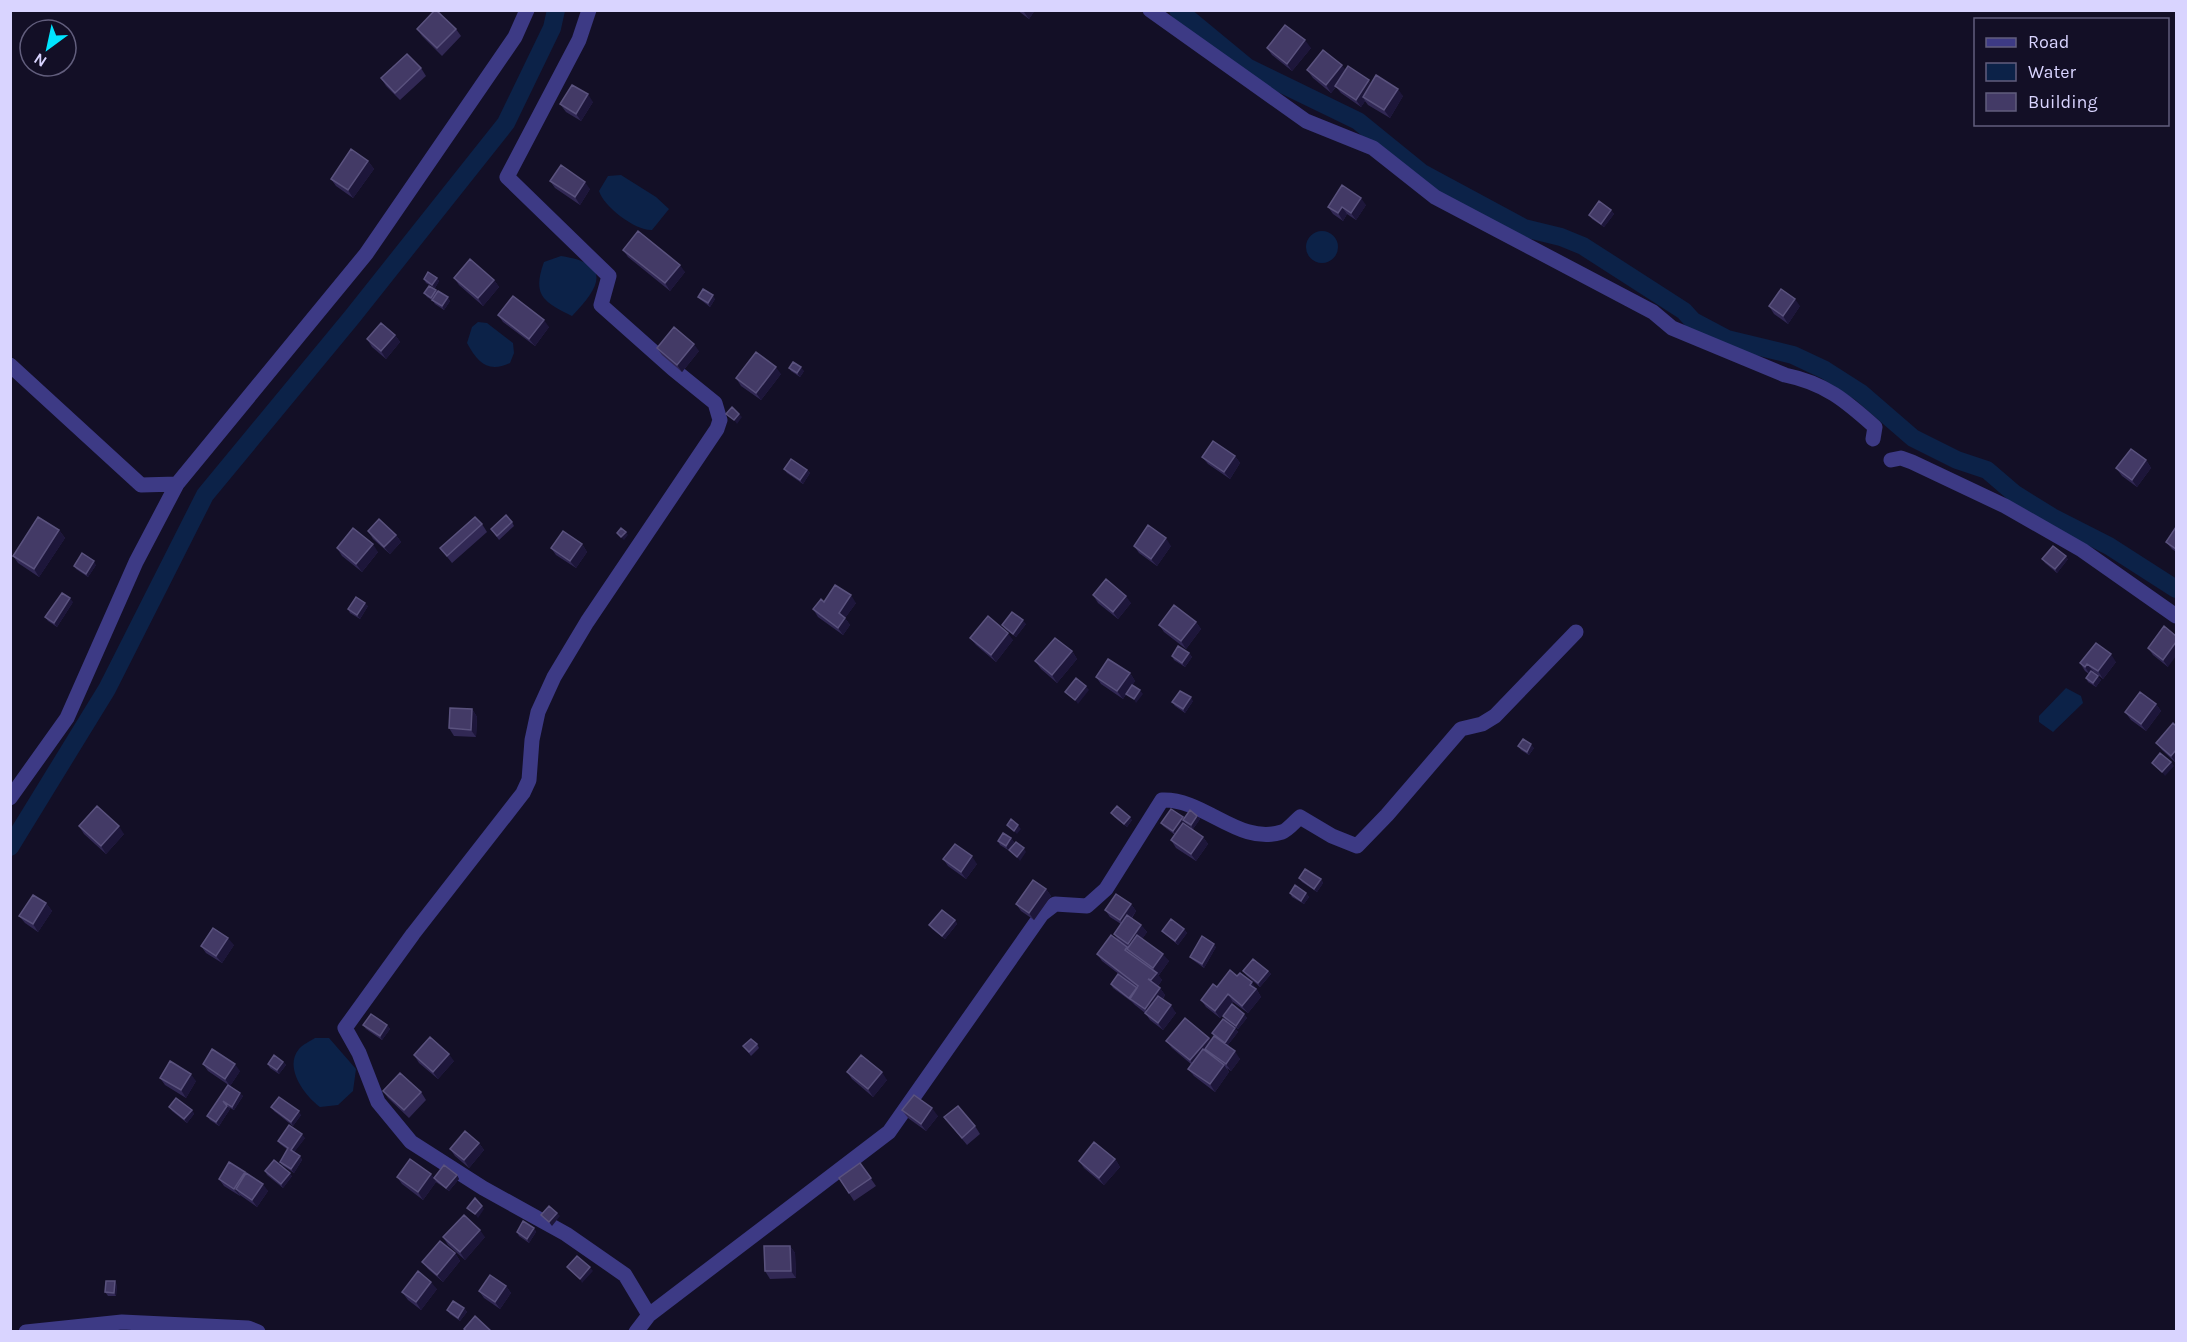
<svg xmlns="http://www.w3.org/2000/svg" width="2187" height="1342" font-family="Karla,sans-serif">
<rect width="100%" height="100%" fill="#130f26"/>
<path fill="#0c2248" d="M 621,175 L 656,197 L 669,209 L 652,230 C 636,231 604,207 599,191 L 608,176 Z
M1306 247a16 16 0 1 1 32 0a16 16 0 1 1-32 0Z
M 561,256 C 614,264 599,288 572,316 C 543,302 532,295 544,262 Z
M 478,322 L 487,323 L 513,343 L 514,353 L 510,363 C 488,373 478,363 467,343 L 472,327 Z
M 2066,688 L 2081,696 L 2083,703 L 2053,732 L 2039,722 L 2039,716 Z
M 315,1038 L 329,1038 L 356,1069 L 353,1091 L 338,1105 L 320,1107 C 306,1097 283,1068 299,1049 C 302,1045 310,1041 315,1038 Z"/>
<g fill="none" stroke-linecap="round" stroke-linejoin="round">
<path stroke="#0c2248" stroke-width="18" d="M 1178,10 L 1247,67 L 1358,121 L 1422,173 L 1524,228 L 1561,237 L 1583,246 L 1684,311 L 1693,321 L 1727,339 L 1793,355 L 1825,370 L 1861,393 L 1913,438 L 1957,460 L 1987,470 L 2015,494 L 2052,517 L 2109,546 L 2176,589
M 10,847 L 107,689 L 205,495 L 352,317 L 506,123 L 552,28 L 556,10"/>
<path stroke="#3d3a85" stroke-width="15" d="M 589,10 L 579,40 L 507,177 L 609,276 L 601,305 L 673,369 L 715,403 L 720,420 L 717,429 L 587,622 L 554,677 L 538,712 L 532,740 L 529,780 L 523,793 L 413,934 L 345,1028 L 359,1053 L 378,1102 L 411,1142 L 483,1188 L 566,1234 L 625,1275 L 649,1315 L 636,1332
M 1150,10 L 1306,121 L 1373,148 L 1435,197 L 1653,312 L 1672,328 L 1785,375 C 1825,383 1846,401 1875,427 L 1873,439
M 10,365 L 141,485 L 177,484 L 366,254 L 515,37 L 527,10
M 1891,460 L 1901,458 L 1912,462 L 2005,506 L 2082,550 L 2176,616
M 10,798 L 67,718 L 136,562 L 177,484
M 649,1315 L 889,1132 L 1042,914 L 1055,904 L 1087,906 L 1106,889 L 1162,800 C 1204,798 1239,846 1282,832 C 1288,830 1295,821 1300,817 L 1332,836 L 1357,846 L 1387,815 L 1461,729 L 1482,724 L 1495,716 L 1576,632
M 26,1332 L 122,1322 L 248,1328 L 258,1332"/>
</g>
<path fill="#312854" d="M 1017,10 L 1035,10 L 1029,19 Z
M 417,29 L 456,29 L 461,36 L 442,56 L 422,36 Z
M 1267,48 L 1311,48 L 1292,71 L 1272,55 Z
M 421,68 L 426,76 L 400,100 L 386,86 L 381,78 Z
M 1307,70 L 1346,70 L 1371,84 L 1403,96 L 1390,118 L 1368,105 L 1365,101 L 1361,107 L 1341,93 L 1336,87 L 1331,93 L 1313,78 Z
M 593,102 L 581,121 L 566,112 L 560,104 Z
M 368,161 L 374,169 L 353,198 L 336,186 L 331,179 Z
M 550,181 L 590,189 L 580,205 L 555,188 Z
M 1366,205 L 1356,220 L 1347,214 L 1343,221 L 1333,214 L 1328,207 Z
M 1611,210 L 1614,214 L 1604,227 L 1592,219 L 1589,215 Z
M 623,250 L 685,272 L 670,291 L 628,257 Z
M 437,278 L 439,281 L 435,288 L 426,283 L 424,279 Z
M 454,278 L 494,280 L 499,287 L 483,306 L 459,285 Z
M 436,290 L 450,301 L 444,310 L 435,304 L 433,301 L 427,297 L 424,293 Z
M 698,297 L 715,299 L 710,307 L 701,300 Z
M 1769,306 L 1800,306 L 1788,324 L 1774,314 Z
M 498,315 L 549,327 L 535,346 L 503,322 Z
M 395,335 L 400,342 L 386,359 L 372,347 L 367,339 Z
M 657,348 L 699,351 L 682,372 L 662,355 Z
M 789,368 L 804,371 L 800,377 L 791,371 Z
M 781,374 L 761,400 L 741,386 L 736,378 Z
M 1235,456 L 1240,463 L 1230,479 L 1208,464 L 1202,457 Z
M 2146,460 L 2151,468 L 2137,487 L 2122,476 L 2116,468 Z
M 784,469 L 807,470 L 810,473 L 803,484 L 787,473 Z
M 512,522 L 514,526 L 499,540 L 491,529 Z
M 482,524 L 487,532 L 452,563 L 440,548 Z
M 2176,527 L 2176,552 L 2172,549 L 2166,542 Z
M 59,530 L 65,538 L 39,577 L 18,563 L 13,556 Z
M 368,531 L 396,535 L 401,542 L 390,554 L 373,539 Z
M 582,544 L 587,552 L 576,568 L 556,555 L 551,548 Z
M 1134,546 L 1171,546 L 1157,566 L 1139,553 Z
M 337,548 L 378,552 L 362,572 L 342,556 Z
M 2042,559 L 2068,559 L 2057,573 L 2045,563 Z
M 96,565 L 88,577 L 76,569 L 74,566 Z
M 1093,595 L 1131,603 L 1118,619 L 1098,603 Z
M 73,602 L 57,627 L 48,621 L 45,617 Z
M 824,602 L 856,603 L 845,618 L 850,625 L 843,635 L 818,617 L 813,609 Z
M 368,606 L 360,619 L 350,613 L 348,609 Z
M 1196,622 L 1201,629 L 1186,649 L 1164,632 L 1159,625 Z
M 1026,624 L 1016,637 L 1005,629 L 1002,625 Z
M 2164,626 L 2168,667 L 2153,655 L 2148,648 Z
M 970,638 L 1013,640 L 996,662 L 976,645 Z
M 1072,651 L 1077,659 L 1057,683 L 1041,669 L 1035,661 Z
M 1189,653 L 1192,657 L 1185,667 L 1174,660 L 1172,656 Z
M 2116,662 L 2103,679 L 2093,671 L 2101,680 L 2096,687 L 2088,682 L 2086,678 L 2089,674 L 2085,671 L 2080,663 Z
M 1130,673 L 1135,681 L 1123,699 L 1101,684 L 1096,677 Z
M 1193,701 L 1185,713 L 1175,706 L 1172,702 Z
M 2156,704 L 2161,711 L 2146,731 L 2131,720 L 2125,712 Z
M 472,709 L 477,717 L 476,737 L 454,736 L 449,728 Z
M 2176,726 L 2176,763 L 2162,750 L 2156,743 Z
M 1518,746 L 1534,748 L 1529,755 L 1521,750 Z
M 1111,813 L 1132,820 L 1127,827 L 1114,817 Z
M 1197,816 L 1200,819 L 1193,829 L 1185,823 L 1184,824 L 1203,837 L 1208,844 L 1196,861 L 1176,848 L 1171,840 L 1175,835 L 1163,826 L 1161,823 Z
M 79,826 L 124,834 L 106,854 L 84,834 Z
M 1011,838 L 1014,842 L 1008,850 L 1000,845 L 998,841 Z
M 943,859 L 977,864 L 966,879 L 948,866 Z
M 1299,878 L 1321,879 L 1323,883 L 1317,892 L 1302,882 Z
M 1046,889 L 1051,896 L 1034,920 L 1021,911 L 1016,904 Z
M 1290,893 L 1306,893 L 1309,897 L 1304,904 L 1292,897 Z
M 46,903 L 52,911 L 38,932 L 25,923 L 19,916 Z
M 1131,904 L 1136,911 L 1132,918 L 1141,925 L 1147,932 L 1142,939 L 1169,961 L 1159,975 L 1158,975 L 1162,980 L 1158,986 L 1160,988 L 1165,995 L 1163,999 L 1176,1013 L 1163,1030 L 1150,1020 L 1145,1013 L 1135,1005 L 1132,1002 L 1113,988 L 1111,984 L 1137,988 L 1102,961 L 1097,954 L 1118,940 L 1114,934 L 1121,924 L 1110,917 L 1105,910 Z
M 955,920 L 957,924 L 945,939 L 932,929 L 929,925 Z
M 1184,929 L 1187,933 L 1178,945 L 1165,934 L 1162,931 Z
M 234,945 L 222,963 L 206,953 L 201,946 Z
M 1216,947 L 1204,968 L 1193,960 L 1190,957 Z
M 1243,971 L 1268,971 L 1271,974 L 1260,987 L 1246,975 Z
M 1237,976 L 1257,989 L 1257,990 L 1261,997 L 1248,1013 L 1233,1002 L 1220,1018 L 1206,1007 L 1201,1000 L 1217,987 Z
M 1244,1014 L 1247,1018 L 1238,1029 L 1225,1020 L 1223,1016 Z
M 363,1025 L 387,1025 L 390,1029 L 382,1040 L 366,1029 Z
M 1235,1028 L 1238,1032 L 1227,1046 L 1240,1059 L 1231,1071 L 1227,1068 L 1229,1072 L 1215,1092 L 1194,1076 L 1188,1069 L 1191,1064 L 1172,1048 L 1166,1041 L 1209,1038 L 1211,1040 L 1215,1037 L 1212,1033 Z
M 757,1044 L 759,1048 L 751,1056 L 743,1046 Z
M 414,1055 L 454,1061 L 438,1079 L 419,1063 Z
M 283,1062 L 286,1065 L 279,1074 L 270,1068 L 268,1064 Z
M 203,1064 L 240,1071 L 230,1086 L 208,1071 Z
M 847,1072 L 887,1080 L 873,1097 L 852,1079 Z
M 160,1078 L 196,1081 L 186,1098 L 165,1085 Z
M 228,1085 L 243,1096 L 234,1110 L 228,1107 L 230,1109 L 219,1126 L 210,1120 L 207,1116 Z
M 383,1091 L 421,1092 L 426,1100 L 409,1118 L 388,1098 Z
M 169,1107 L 192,1110 L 194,1114 L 187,1123 L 172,1111 Z
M 271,1107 L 301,1115 L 293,1126 L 274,1111 Z
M 902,1110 L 938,1116 L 926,1131 L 908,1118 Z
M 944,1117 L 975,1126 L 980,1134 L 967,1145 Z
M 305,1138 L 294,1152 L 300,1156 L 302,1160 L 294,1173 L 282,1165 L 280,1162 L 288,1150 L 280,1144 L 278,1141 Z
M 479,1143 L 484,1150 L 469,1168 L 455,1156 L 450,1149 Z
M 1115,1159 L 1120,1167 L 1104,1185 L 1084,1168 L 1079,1161 Z
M 860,1163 L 876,1186 L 854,1201 L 839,1178 Z
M 265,1171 L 292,1176 L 283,1188 L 267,1175 Z
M 245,1172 L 268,1191 L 257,1207 L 240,1195 L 240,1196 L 224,1186 L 219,1179 Z
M 431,1174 L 436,1182 L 423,1200 L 402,1184 L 397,1177 Z
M 457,1175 L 459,1179 L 449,1191 L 436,1182 L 434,1178 Z
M 534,1228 L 536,1232 L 529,1243 L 519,1236 L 517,1232 Z
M 443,1237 L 485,1237 L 465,1260 L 448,1245 Z
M 790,1246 L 795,1253 L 796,1278 L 770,1279 L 765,1271 Z
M 455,1253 L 460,1261 L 443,1282 L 428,1269 L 422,1262 Z
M 117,1285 L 116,1296 L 108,1296 L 105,1292 Z
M 506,1286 L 511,1293 L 500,1309 L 484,1298 L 479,1291 Z
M 437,1289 L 421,1310 L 408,1300 L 402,1292 Z
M 464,1308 L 467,1312 L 460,1321 L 450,1314 L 447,1310 Z"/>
<path fill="#1d163a" d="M 1025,10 L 1035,10 L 1029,19 L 1024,12 Z
M 1305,40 L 1311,48 L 1292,71 L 1287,64 Z
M 1342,65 L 1347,72 L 1331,93 L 1326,85 Z
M 1369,80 L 1374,88 L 1363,97 L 1365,101 L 1361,107 L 1356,100 Z
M 1398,89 L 1403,96 L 1390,118 L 1384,110 Z
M 588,94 L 593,102 L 581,121 L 576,114 Z
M 368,161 L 374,169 L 353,198 L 348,190 Z
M 585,182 L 590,189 L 580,205 L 575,197 Z
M 1361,198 L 1366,205 L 1356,220 L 1351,213 Z
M 1342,207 L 1347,214 L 1343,221 L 1338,213 Z
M 1611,210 L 1614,214 L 1604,227 L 1601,224 Z
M 680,265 L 685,272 L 670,291 L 665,283 Z
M 437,278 L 439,281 L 435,288 L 432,285 Z
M 494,280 L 499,287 L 483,306 L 478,298 Z
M 713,295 L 715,299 L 710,307 L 708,303 Z
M 448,297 L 450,301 L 444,310 L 442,306 Z
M 1795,299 L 1800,306 L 1788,324 L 1783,316 Z
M 544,320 L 549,327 L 535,346 L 529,339 Z
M 395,335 L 400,342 L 386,359 L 381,351 Z
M 694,344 L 699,351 L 682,372 L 677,365 Z
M 776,367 L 781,374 L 761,400 L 756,393 Z
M 801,367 L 804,371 L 800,377 L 797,373 Z
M 739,414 L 742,417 L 737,424 L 734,420 Z
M 1235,456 L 1240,463 L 1230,479 L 1224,472 Z
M 2146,460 L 2151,468 L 2137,487 L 2132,480 Z
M 807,470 L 810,473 L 803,484 L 800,480 Z
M 59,530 L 65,538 L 39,577 L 34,569 Z
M 626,532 L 628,535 L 624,540 L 621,537 Z
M 396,535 L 401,542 L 390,554 L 384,547 Z
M 1166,538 L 1171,546 L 1157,566 L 1151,559 Z
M 373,544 L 378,552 L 362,572 L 356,564 Z
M 582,544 L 587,552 L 576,568 L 570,561 Z
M 2066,556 L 2068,559 L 2057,573 L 2055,569 Z
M 94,561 L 96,565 L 88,577 L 86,574 Z
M 851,595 L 856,603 L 845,618 L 850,625 L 843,635 L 838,628 L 839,613 Z
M 1126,596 L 1131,603 L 1118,619 L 1113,612 Z
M 70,598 L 73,602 L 57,627 L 54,623 Z
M 365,603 L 368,606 L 360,619 L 357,615 Z
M 1023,620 L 1026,624 L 1016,637 L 1013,634 Z
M 1196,622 L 1201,629 L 1186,649 L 1181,641 Z
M 1008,633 L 1013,640 L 996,662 L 991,655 Z
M 2176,642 L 2176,656 L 2168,667 L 2163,660 Z
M 1072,651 L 1077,659 L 1057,683 L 1052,675 Z
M 1189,653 L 1192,657 L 1185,667 L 1182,663 Z
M 2111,654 L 2116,662 L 2103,679 L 2098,671 Z
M 2087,664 L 2093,671 L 2090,675 L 2085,667 Z
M 1130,673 L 1135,681 L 1123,699 L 1117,691 Z
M 2098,676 L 2101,680 L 2096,687 L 2093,683 Z
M 1086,686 L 1089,690 L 1078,704 L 1075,700 Z
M 1140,690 L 1143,694 L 1136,703 L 1134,699 Z
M 1191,697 L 1193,701 L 1185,713 L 1183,709 Z
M 2156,704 L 2161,711 L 2146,731 L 2141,724 Z
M 472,709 L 477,717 L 476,737 L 471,730 Z
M 1531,744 L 1534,748 L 1529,755 L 1527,752 Z
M 2176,750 L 2176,763 L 2171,756 Z
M 2171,762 L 2174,766 L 2165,776 L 2162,772 Z
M 1197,816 L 1200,819 L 1193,829 L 1191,825 Z
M 1130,817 L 1132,820 L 1127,827 L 1124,824 Z
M 1183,817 L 1186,821 L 1183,820 L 1185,823 L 1176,835 L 1173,831 Z
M 1018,825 L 1021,829 L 1017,834 L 1014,831 Z
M 119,826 L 124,834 L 106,854 L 101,846 Z
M 1203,837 L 1208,844 L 1196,861 L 1191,854 Z
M 1011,838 L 1014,842 L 1008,850 L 1006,846 Z
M 1024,848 L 1026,852 L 1020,861 L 1017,857 Z
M 972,856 L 977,864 L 966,879 L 961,872 Z
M 1321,879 L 1323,883 L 1317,892 L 1314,889 Z
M 1046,889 L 1051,896 L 1034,920 L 1029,913 Z
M 1306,893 L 1309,897 L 1304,904 L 1301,901 Z
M 46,903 L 52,911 L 38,932 L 33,924 Z
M 1131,904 L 1136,911 L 1125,927 L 1120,920 Z
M 955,920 L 957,924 L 945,939 L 942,936 Z
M 1141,925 L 1147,932 L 1134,951 L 1128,944 Z
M 1184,929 L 1187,933 L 1178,945 L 1175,941 Z
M 228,938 L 234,945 L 222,963 L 216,956 Z
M 1214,944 L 1216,947 L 1204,968 L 1202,964 Z
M 1163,954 L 1169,961 L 1159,975 L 1153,968 Z
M 1268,971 L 1271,974 L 1260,987 L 1258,983 Z
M 1157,973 L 1162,980 L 1157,987 L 1151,980 Z
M 1252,982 L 1261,997 L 1248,1013 L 1242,1006 L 1250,985 Z
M 1160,988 L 1165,995 L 1150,1017 L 1145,1009 Z
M 1228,994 L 1233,1002 L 1220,1018 L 1215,1011 Z
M 1171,1005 L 1176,1013 L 1163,1030 L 1158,1023 Z
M 1244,1014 L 1247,1018 L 1238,1029 L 1236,1026 Z
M 387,1025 L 390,1029 L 382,1040 L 380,1036 Z
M 1235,1028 L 1238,1032 L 1227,1046 L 1225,1043 Z
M 1209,1038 L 1214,1045 L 1205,1049 L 1208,1053 L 1196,1068 L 1190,1060 Z
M 1235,1051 L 1240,1059 L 1231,1071 L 1226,1064 Z
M 449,1054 L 454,1061 L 438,1079 L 433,1072 Z
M 283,1062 L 286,1065 L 279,1074 L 277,1070 Z
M 235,1064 L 240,1071 L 230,1086 L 225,1079 Z
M 1224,1065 L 1229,1072 L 1215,1092 L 1210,1084 Z
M 882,1072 L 887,1080 L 873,1097 L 868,1089 Z
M 191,1074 L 196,1081 L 186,1098 L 181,1090 Z
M 240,1093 L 243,1096 L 234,1110 L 232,1107 Z
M 227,1106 L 230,1109 L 219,1126 L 216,1122 Z
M 932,1108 L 938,1116 L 926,1131 L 921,1124 Z
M 192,1110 L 194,1114 L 187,1123 L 184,1119 Z
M 299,1111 L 301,1115 L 293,1126 L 291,1122 Z
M 302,1134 L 305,1138 L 293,1154 L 291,1150 Z
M 479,1143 L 484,1150 L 469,1168 L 464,1160 Z
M 300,1156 L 302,1160 L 294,1173 L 291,1169 Z
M 1115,1159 L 1120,1167 L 1104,1185 L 1099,1178 Z
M 245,1172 L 250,1180 L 236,1189 L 240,1195 L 240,1196 L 234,1189 Z
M 290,1173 L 292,1176 L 283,1188 L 281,1184 Z
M 431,1174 L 436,1182 L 423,1200 L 418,1192 Z
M 457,1175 L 459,1179 L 449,1191 L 446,1188 Z
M 263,1184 L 268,1191 L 257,1207 L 252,1200 Z
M 482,1206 L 484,1209 L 478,1218 L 475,1214 Z
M 557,1213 L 560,1216 L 552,1226 L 549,1222 Z
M 534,1228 L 536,1232 L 529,1243 L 527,1239 Z
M 480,1230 L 485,1237 L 465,1260 L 460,1252 Z
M 790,1246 L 795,1253 L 796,1278 L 791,1271 Z
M 455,1253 L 460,1261 L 443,1282 L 437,1275 Z
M 590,1267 L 593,1271 L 582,1283 L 580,1279 Z
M 115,1281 L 117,1285 L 116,1296 L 114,1293 Z
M 431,1282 L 437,1289 L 421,1310 L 416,1302 Z
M 506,1286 L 511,1293 L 500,1309 L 495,1302 Z
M 464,1308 L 467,1312 L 460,1321 L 458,1318 Z"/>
<path fill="#433a66" stroke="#5a527e" stroke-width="1.5" d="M 435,10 L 436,10 L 456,29 L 437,48 L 417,29 Z
M 1285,25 L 1305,40 L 1287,64 L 1267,48 Z
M 1323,50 L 1342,65 L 1326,85 L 1307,70 Z
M 407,54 L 421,68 L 395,93 L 381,78 Z
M 1348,66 L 1369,80 L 1356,100 L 1335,86 Z
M 1376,75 L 1398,89 L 1384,110 L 1363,97 Z
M 572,85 L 588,94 L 576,114 L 560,104 Z
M 351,149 L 368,161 L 348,190 L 331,179 Z
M 561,165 L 585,182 L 575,197 L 550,181 Z
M 1342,185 L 1361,198 L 1351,213 L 1342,207 L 1338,213 L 1328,207 Z
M 1599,201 L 1611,210 L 1601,224 L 1589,215 Z
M 638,231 L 680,265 L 665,283 L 623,250 Z
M 470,259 L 494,280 L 478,298 L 454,278 Z
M 428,272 L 437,278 L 432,285 L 424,279 Z
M 429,286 L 436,290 L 431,298 L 424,293 Z
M 703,289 L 713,295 L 708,303 L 698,297 Z
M 1781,289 L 1795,299 L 1783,316 L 1769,306 Z
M 438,291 L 448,297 L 442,306 L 432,300 Z
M 513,296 L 544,320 L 529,339 L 498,315 Z
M 381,323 L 395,335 L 381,351 L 367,339 Z
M 674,327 L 694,344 L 677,365 L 657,348 Z
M 756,352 L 776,367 L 756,393 L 736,378 Z
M 793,362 L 801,367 L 797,373 L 789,368 Z
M 732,407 L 739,414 L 734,420 L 726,414 Z
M 1213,441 L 1235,456 L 1224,472 L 1202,457 Z
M 2131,449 L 2146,460 L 2132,480 L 2116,468 Z
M 791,459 L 807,470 L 800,480 L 784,469 Z
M 506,515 L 512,522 L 497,536 L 491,529 Z
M 38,517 L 59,530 L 34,569 L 13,556 Z
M 475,517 L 482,524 L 447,556 L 440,548 Z
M 379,519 L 396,535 L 384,547 L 368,531 Z
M 1148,525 L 1166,538 L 1151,559 L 1134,546 Z
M 2176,527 L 2176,549 L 2166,542 Z
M 353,528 L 373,544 L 356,564 L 337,548 Z
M 621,528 L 626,532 L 621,537 L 617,533 Z
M 563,531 L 582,544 L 570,561 L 551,548 Z
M 2053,546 L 2066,556 L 2055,569 L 2042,559 Z
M 82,553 L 94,561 L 86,574 L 74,566 Z
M 1106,579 L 1126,596 L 1113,612 L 1093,595 Z
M 835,585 L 851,595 L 839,613 L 845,618 L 838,628 L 813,609 L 821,599 L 824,602 Z
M 62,593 L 70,598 L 54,623 L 45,617 Z
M 356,597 L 365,603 L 357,615 L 348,609 Z
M 1174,605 L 1196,622 L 1181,641 L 1159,625 Z
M 1012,612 L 1023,620 L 1013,634 L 1002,625 Z
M 988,616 L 1008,633 L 991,655 L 970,638 Z
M 2164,626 L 2176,636 L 2176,642 L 2163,660 L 2148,648 Z
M 1055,638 L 1072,651 L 1052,675 L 1035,661 Z
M 2096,643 L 2111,654 L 2098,671 L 2087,664 L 2085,667 L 2080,663 Z
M 1178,646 L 1189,653 L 1182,663 L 1172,656 Z
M 1108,659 L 1130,673 L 1117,691 L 1096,677 Z
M 2091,671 L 2098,676 L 2093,683 L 2086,678 Z
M 1076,678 L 1086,686 L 1075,700 L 1065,692 Z
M 1132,685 L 1140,690 L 1134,699 L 1126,694 Z
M 1180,691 L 1191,697 L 1183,709 L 1172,702 Z
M 2140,692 L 2156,704 L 2141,724 L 2125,712 Z
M 450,708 L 472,709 L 471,730 L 449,728 Z
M 2173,723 L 2176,726 L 2176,750 L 2171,756 L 2156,743 Z
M 1523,739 L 1531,744 L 1527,752 L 1518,746 Z
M 2160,753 L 2171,762 L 2162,772 L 2152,763 Z
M 97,806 L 119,826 L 101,846 L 79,826 Z
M 1117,806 L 1130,817 L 1124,824 L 1111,813 Z
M 1171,809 L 1183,817 L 1173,831 L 1161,823 Z
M 1190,810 L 1197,816 L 1191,825 L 1183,820 Z
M 1011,819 L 1018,825 L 1014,831 L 1007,825 Z
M 1183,823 L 1203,837 L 1191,854 L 1171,840 Z
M 1003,833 L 1011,838 L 1006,846 L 998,841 Z
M 1016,842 L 1024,848 L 1017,857 L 1009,850 Z
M 955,844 L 972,856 L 961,872 L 943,859 Z
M 1305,869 L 1321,879 L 1314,889 L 1299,878 Z
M 1033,880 L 1046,889 L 1029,913 L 1016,904 Z
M 1295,885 L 1306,893 L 1301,901 L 1290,893 Z
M 1116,894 L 1131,904 L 1120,920 L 1105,910 Z
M 33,895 L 46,903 L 33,924 L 19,916 Z
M 942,910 L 955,920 L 942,936 L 929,925 Z
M 1127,915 L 1141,925 L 1128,944 L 1114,934 Z
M 1171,919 L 1184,929 L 1175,941 L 1162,931 Z
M 213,928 L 228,938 L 216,956 L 201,946 Z
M 1111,935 L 1127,947 L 1125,950 L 1157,973 L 1151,980 L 1148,979 L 1160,988 L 1145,1009 L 1129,998 L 1138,986 L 1097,954 Z
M 1137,935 L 1163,954 L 1153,968 L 1127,949 Z
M 1202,936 L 1214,944 L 1202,964 L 1190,957 Z
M 1253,959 L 1268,971 L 1258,983 L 1243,971 Z
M 1230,970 L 1237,976 L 1240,973 L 1252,982 L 1250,985 L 1256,989 L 1242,1006 L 1228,994 L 1215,1011 L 1201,1000 L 1213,984 L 1217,987 Z
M 1118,974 L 1137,988 L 1130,999 L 1111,984 Z
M 1158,996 L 1171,1005 L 1158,1023 L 1145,1013 Z
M 1232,1004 L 1244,1014 L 1236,1026 L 1223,1016 Z
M 371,1014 L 387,1025 L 380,1036 L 363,1025 Z
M 1185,1018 L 1209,1038 L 1190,1060 L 1166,1041 Z
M 1223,1019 L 1235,1028 L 1225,1043 L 1212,1033 Z
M 1214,1036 L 1235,1051 L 1226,1064 L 1205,1049 Z
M 430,1037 L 449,1054 L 433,1072 L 414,1055 Z
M 751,1039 L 757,1044 L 749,1052 L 743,1046 Z
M 212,1049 L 235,1064 L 225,1079 L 203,1064 Z
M 1203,1049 L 1224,1065 L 1210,1084 L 1188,1069 Z
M 274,1055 L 283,1062 L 277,1070 L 268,1064 Z
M 861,1055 L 882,1072 L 868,1089 L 847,1072 Z
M 170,1061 L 191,1074 L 181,1090 L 160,1078 Z
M 400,1073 L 421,1092 L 404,1110 L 383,1091 Z
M 228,1085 L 240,1093 L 232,1107 L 223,1101 L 227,1106 L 216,1122 L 207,1116 Z
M 914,1095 L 932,1108 L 921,1124 L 902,1110 Z
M 279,1097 L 299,1111 L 291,1122 L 271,1107 Z
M 176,1098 L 192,1110 L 184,1119 L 169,1107 Z
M 958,1106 L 975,1126 L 962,1138 L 944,1117 Z
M 289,1125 L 302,1134 L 291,1150 L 300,1156 L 291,1169 L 280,1162 L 288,1148 L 278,1141 Z
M 465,1131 L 479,1143 L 464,1160 L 450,1149 Z
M 1094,1142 L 1115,1159 L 1099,1178 L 1079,1161 Z
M 410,1159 L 431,1174 L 418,1192 L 397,1177 Z
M 274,1160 L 290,1173 L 281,1184 L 265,1171 Z
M 229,1162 L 245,1172 L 234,1189 L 219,1179 Z
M 860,1163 L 871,1178 L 849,1193 L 839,1178 Z
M 444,1165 L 457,1175 L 446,1188 L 434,1178 Z
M 246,1173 L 263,1184 L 252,1200 L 236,1189 Z
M 475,1198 L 482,1206 L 475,1214 L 467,1208 Z
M 549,1206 L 557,1213 L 549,1222 L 541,1215 Z
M 464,1215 L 480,1230 L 460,1252 L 443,1237 Z
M 523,1221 L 534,1228 L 527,1239 L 517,1232 Z
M 440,1241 L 455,1253 L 437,1275 L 422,1262 Z
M 764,1246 L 790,1246 L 791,1271 L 765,1271 Z
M 577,1256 L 590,1267 L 580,1279 L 567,1267 Z
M 418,1271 L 431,1282 L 416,1302 L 402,1292 Z
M 490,1275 L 506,1286 L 495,1302 L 479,1291 Z
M 106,1281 L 115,1281 L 114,1293 L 105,1292 Z
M 453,1301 L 464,1308 L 458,1318 L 447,1310 Z
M 475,1316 L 492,1332 L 467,1332 L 464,1329 Z"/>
<rect width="2187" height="1342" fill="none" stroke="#d9d4ff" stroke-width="24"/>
<rect x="1974" y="18" width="195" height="108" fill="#130f26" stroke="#625e7d" stroke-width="1.5"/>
<rect x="1986" y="38" width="30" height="9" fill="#3d3a85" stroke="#625e7d" stroke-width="1.5"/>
<text x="2028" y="48" font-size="18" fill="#d9d4ff">Road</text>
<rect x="1986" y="63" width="30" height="18" fill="#0c2248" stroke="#625e7d" stroke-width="1.5"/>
<text x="2028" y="78" font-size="18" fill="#d9d4ff">Water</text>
<rect x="1986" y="93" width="30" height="18" fill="#433a66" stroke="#625e7d" stroke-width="1.5"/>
<text x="2028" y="108" font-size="18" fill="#d9d4ff">Building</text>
<g transform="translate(48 48) rotate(213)"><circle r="28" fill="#130f26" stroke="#625e7d" stroke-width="1.5"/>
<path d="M0-4.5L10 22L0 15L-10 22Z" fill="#00e5ff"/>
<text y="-9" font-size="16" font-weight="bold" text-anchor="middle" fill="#d9d4ff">N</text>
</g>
</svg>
